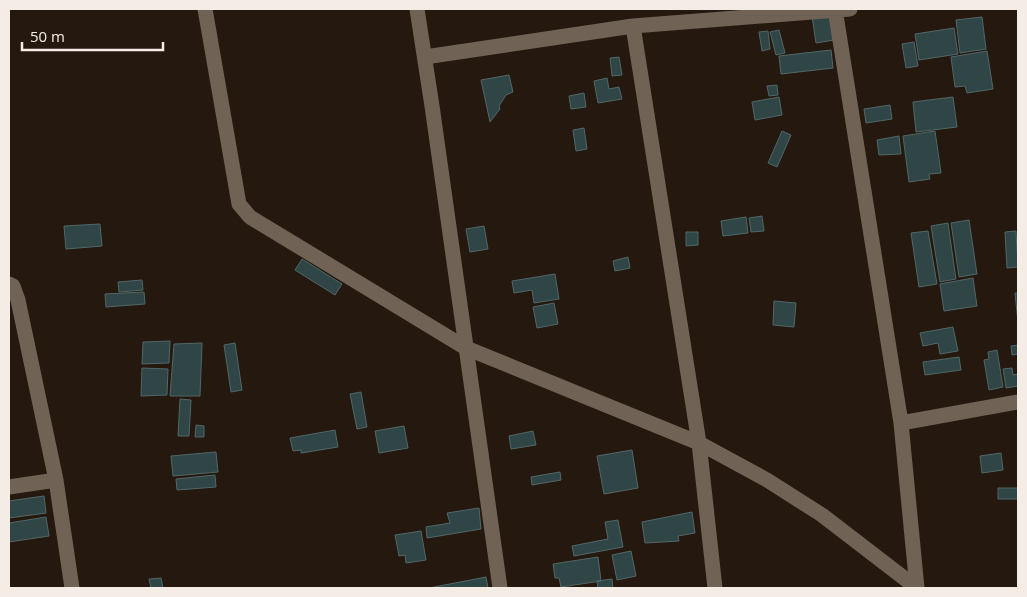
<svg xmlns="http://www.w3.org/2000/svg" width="1027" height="597" font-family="'Open Sans',sans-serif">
<rect width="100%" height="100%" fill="#25190f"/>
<path fill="#304545" stroke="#516768" d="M 830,12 L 834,40 L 816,43 L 812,16 Z
M 982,17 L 986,49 L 960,53 L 956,20 Z
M 954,28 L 958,54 L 919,60 L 915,34 Z
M 779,30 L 785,53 L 776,55 L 770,32 Z
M 768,31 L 770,49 L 762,51 L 759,32 Z
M 914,42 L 918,66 L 906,68 L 902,44 Z
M 831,50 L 833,68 L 781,74 L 779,56 Z
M 987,51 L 993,89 L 967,93 L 965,86 L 955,87 L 951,57 Z
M 619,57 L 622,75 L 612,76 L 610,58 Z
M 509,75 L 513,92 L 506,95 L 499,106 L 500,109 L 490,122 L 481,80 Z
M 607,78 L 609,89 L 619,87 L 622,99 L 598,103 L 594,81 Z
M 777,85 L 778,95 L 769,96 L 767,86 Z
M 584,93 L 586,107 L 571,109 L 569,96 Z
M 779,97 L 782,115 L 755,120 L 752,102 Z
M 953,97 L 957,127 L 916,132 L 913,102 Z
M 890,105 L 892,119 L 866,123 L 864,109 Z
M 584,128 L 587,149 L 576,151 L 573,130 Z
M 782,131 L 791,135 L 777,167 L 768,163 Z
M 935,131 L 941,173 L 929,174 L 930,179 L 909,182 L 903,136 Z
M 899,136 L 901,154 L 879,155 L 877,140 Z
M 762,216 L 764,231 L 751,232 L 749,218 Z
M 746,217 L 748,233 L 723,236 L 721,221 Z
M 969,220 L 977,274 L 959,277 L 951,223 Z
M 948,223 L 956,279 L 940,282 L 931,226 Z
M 100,224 L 102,246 L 66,249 L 64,226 Z
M 484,226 L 488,249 L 470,252 L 466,229 Z
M 928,231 L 937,284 L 919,287 L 911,233 Z
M 1016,231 L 1018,267 L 1007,268 L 1005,232 Z
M 686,232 L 698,232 L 698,245 L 686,246 Z
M 628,257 L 630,268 L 615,271 L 613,261 Z
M 302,259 L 342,284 L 335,295 L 295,270 Z
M 555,274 L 559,299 L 534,303 L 532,290 L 514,293 L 512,281 Z
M 973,278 L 977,306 L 944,311 L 940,284 Z
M 142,280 L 143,290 L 119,292 L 118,282 Z
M 144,292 L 145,304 L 106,307 L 105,294 Z
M 1015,293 L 1018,293 L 1018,322 Z
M 774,301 L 796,303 L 794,327 L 773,325 Z
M 554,303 L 558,324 L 537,328 L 533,307 Z
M 953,327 L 958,351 L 940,354 L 938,343 L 923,346 L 920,333 Z
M 170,341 L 169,363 L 142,364 L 143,342 Z
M 202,343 L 200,396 L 170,396 L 174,344 Z
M 235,343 L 242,390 L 231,392 L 224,345 Z
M 1018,345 L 1018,354 L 1012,355 L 1011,346 Z
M 997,350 L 1003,387 L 989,390 L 984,360 L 989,359 L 988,352 Z
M 959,357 L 961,370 L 925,375 L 923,362 Z
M 142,368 L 168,369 L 167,395 L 141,396 Z
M 1012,368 L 1013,375 L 1018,374 L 1018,386 L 1006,388 L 1003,369 Z
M 361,392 L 367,427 L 357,429 L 350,394 Z
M 180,399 L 191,400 L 189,436 L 178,436 Z
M 196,425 L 204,426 L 204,437 L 195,437 Z
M 404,426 L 408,448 L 379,453 L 375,431 Z
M 335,430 L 338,447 L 301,453 L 301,450 L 293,451 L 290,438 Z
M 533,431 L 536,445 L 511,449 L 509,436 Z
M 632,450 L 638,488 L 604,494 L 597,456 Z
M 216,452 L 218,472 L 173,476 L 171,456 Z
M 1001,453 L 1003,470 L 982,473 L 980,456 Z
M 560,472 L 561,480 L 532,485 L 531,477 Z
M 215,475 L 216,487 L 177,490 L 176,479 Z
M 998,488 L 1018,488 L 1018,499 L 998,499 Z
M 44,496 L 46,513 L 9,518 L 9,501 Z
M 479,508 L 481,529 L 427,538 L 426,527 L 450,523 L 447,513 Z
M 692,512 L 695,533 L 678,536 L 679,541 L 645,543 L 642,522 Z
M 46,517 L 49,536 L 9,542 L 9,523 Z
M 618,520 L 623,547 L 574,556 L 572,546 L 608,539 L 605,522 Z
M 421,531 L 426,560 L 406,563 L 405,555 L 399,556 L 395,535 Z
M 631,551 L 636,576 L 617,580 L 612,555 Z
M 598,557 L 601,581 L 561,587 L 559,578 L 555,578 L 553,564 Z
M 486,577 L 488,588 L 429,588 Z
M 161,578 L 163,588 L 151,588 L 149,579 Z
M 612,579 L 613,588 L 598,588 L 597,581 Z"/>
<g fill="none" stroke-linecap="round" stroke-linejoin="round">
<path stroke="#716256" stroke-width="15" d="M 205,9 L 239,204 L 250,217 L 466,348 L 699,443 L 767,480 L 822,515 L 917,588
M 417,9 L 432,106 L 500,588
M 835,9 L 901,423 L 917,588
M 633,26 L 699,443 L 715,588
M 425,57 L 633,26 L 850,9
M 9,284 L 13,286 L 18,300 L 56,480 L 72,588
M 901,423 L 1018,402
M 9,487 L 56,480"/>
</g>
<rect width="1027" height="597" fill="none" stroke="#f5ece5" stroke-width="20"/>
<path d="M22 42v8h141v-8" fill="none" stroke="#f5ece5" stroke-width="2.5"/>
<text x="30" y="42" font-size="15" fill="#f5ece5" stroke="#25190f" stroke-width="4" paint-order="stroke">50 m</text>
</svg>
